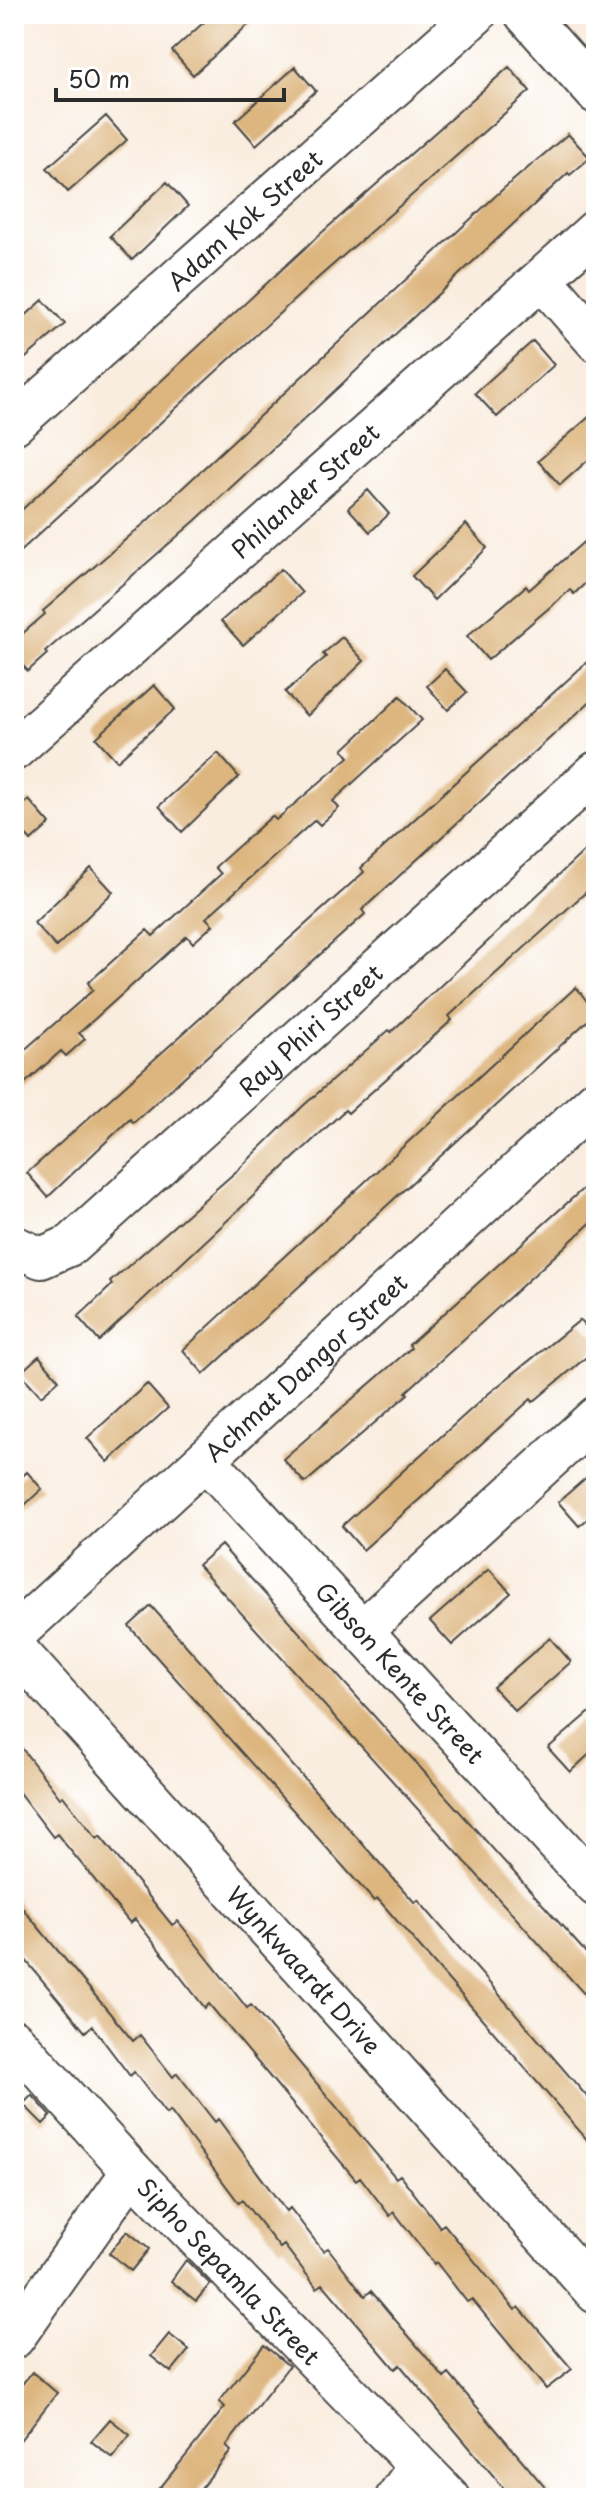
<svg xmlns="http://www.w3.org/2000/svg" width="610" height="2512" font-family="'Playpen Sans',sans-serif">
<rect width="100%" height="100%" fill="#fff"/>
<filter id="ink" filterUnits="userSpaceOnUse"><feTurbulence type="fractalNoise" baseFrequency=".0125" numOctaves="2"/><feDisplacementMap in="SourceGraphic" scale="16" xChannelSelector="R" yChannelSelector="G"/><feConvolveMatrix kernelMatrix="1 2 1 2 8 2 1 2 1" color-interpolation-filters="sRGB"/></filter>
<filter id="wash" filterUnits="userSpaceOnUse"><feTurbulence type="fractalNoise" baseFrequency=".006" numOctaves="4" result="noise"/><feDisplacementMap in="SourceGraphic" scale="32" xChannelSelector="R" yChannelSelector="G"/><feGaussianBlur stdDeviation="1.8" result="paint"/><feColorMatrix in="noise" values="0 0 0 0 0 0 0 0 0 0 0 0 0 0 0 0 0 1.4 0 .05"/><feComposite in="paint" operator="in"/></filter>
<g filter="url(#wash)">
<rect width="100%" height="100%" fill="#f9eddf"/>
<g id="blocks">
<path fill="#ddb57e" d="M 213,14 L 260,14 L 193,75 L 172,51 Z
M 295,67 L 316,91 L 256,145 L 235,121 Z
M 509,67 L 530,91 L 318,278 L 14,557 L 14,517 L 318,236 Z
M 106,116 L 127,140 L 68,192 L 47,168 Z
M 568,134 L 590,158 L 570,175 L 568,173 L 196,520 L 45,652 L 47,654 L 28,671 L 14,657 L 14,641 L 45,614 L 43,611 L 147,521 L 503,189 Z
M 167,182 L 188,206 L 132,260 L 110,236 Z
M 43,300 L 65,324 L 14,368 L 14,326 Z
M 533,341 L 554,365 L 497,417 L 475,393 Z
M 596,411 L 596,453 L 560,485 L 538,461 Z
M 368,490 L 389,514 L 370,532 L 348,508 Z
M 466,524 L 487,548 L 434,600 L 412,576 Z
M 596,531 L 596,573 L 574,594 L 570,590 L 488,660 L 467,636 L 526,586 L 529,590 Z
M 281,569 L 302,593 L 243,645 L 221,621 Z
M 342,637 L 364,661 L 307,716 L 285,692 L 326,657 L 323,654 Z
M 596,654 L 596,696 L 362,910 L 365,914 L 133,1123 L 130,1119 L 48,1197 L 27,1173 L 364,872 L 361,868 Z
M 445,669 L 467,692 L 448,710 L 427,686 Z
M 154,685 L 175,709 L 117,761 L 96,738 Z
M 400,696 L 422,720 L 333,801 L 339,808 L 320,825 L 315,820 L 206,918 L 213,925 L 193,943 L 187,936 L 79,1033 L 85,1039 L 66,1056 L 61,1051 L 14,1093 L 14,1059 L 93,990 L 88,983 L 147,930 L 153,936 L 221,874 L 215,867 L 272,816 L 276,820 L 349,757 L 343,750 Z
M 218,753 L 239,777 L 182,832 L 159,806 Z
M 29,800 L 50,824 L 31,841 L 14,822 L 14,813 Z
M 596,840 L 596,883 L 449,1016 L 452,1020 L 348,1113 L 345,1110 L 99,1341 L 78,1317 L 112,1285 L 110,1282 L 240,1168 L 303,1106 L 389,1030 L 391,1032 Z
M 91,868 L 113,892 L 56,947 L 34,923 Z
M 576,987 L 596,1013 L 204,1374 L 183,1350 Z
M 596,1177 L 596,1218 L 406,1392 L 408,1394 L 305,1483 L 283,1459 L 411,1348 L 409,1345 Z
M 580,1320 L 596,1338 L 596,1349 L 533,1402 L 531,1399 L 363,1550 L 342,1526 L 488,1394 Z
M 39,1356 L 59,1380 L 41,1396 L 20,1373 Z
M 147,1384 L 168,1408 L 108,1462 L 87,1438 Z
M 596,1469 L 596,1512 L 579,1526 L 558,1502 Z
M 27,1472 L 42,1489 L 14,1515 L 14,1484 Z
M 221,1545 L 596,1964 L 596,2007 L 198,1565 Z
M 489,1569 L 511,1593 L 452,1645 L 430,1621 Z
M 151,1606 L 415,1903 L 418,1900 L 596,2107 L 596,2150 L 378,1899 L 374,1901 L 129,1626 Z
M 550,1638 L 571,1662 L 515,1711 L 493,1687 Z
M 596,1707 L 596,1748 L 570,1772 L 548,1748 Z
M 14,1738 L 60,1798 L 63,1796 L 97,1839 L 100,1836 L 172,1925 L 178,1921 L 247,2008 L 251,2005 L 396,2178 L 400,2175 L 440,2227 L 444,2224 L 515,2310 L 519,2307 L 572,2369 L 546,2389 L 472,2299 L 467,2302 L 436,2262 L 434,2264 L 394,2212 L 390,2216 L 360,2177 L 356,2180 L 209,2004 L 205,2008 L 135,1919 L 130,1923 L 57,1834 L 53,1837 L 14,1786 Z
M 14,1898 L 133,2041 L 140,2035 L 173,2077 L 177,2073 L 215,2122 L 218,2119 L 286,2211 L 290,2208 L 323,2251 L 328,2248 L 365,2296 L 371,2291 L 444,2378 L 449,2374 L 554,2498 L 512,2498 L 400,2365 L 395,2369 L 323,2284 L 317,2288 L 284,2245 L 280,2248 L 242,2200 L 239,2203 L 170,2111 L 166,2114 L 134,2072 L 130,2076 L 92,2026 L 85,2032 L 14,1946 Z
M 32,2095 L 51,2116 L 43,2124 L 23,2104 Z
M 127,2231 L 149,2249 L 131,2271 L 109,2253 Z
M 186,2260 L 210,2284 L 196,2301 L 171,2281 Z
M 169,2334 L 189,2350 L 171,2372 L 151,2356 Z
M 264,2345 L 289,2366 L 226,2446 L 231,2451 L 193,2498 L 152,2498 L 225,2407 L 219,2402 Z
M 32,2372 L 57,2393 L 14,2448 L 14,2394 Z
M 110,2419 L 130,2435 L 112,2458 L 91,2441 Z"/>
</g>
</g>
<g filter="url(#ink)">
<use href="#blocks" fill-opacity="0" stroke="#4a4846" stroke-width="2"/>
<g fill="none" stroke-linecap="round" stroke-linejoin="round">
<g stroke="#4a4846" stroke-width="44">
<g id="minor">
<path d="M 525,14 L 596,93"/>
<path d="M 542,279 L 596,341"/>
<path id="s1" d="M 14,424 L 476,14"/>
<path id="s2" d="M 14,750 L 596,230"/>
<path id="s3" d="M 14,1246 L 41,1258 L 71,1245 L 596,772"/>
<path id="s4" d="M 206,1460 L 596,1886"/>
<path d="M 364,1629 L 596,1417"/>
<path id="s5" d="M 14,1635 L 596,1100"/>
<path id="s6" d="M 14,1647 L 596,2293"/>
<path id="s7" d="M 14,2040 L 132,2171 L 450,2498"/>
<path d="M 14,2338 L 132,2171"/>
<path d="M 396,2498 L 418,2467"/>
</g>
</g>
<use href="#minor" stroke="#fff" stroke-width="40"/>
</g>
</g>
<g text-anchor="middle" dominant-baseline="central" stroke-width="6" stroke-linejoin="round" paint-order="stroke">
<g font-size="24" fill="#2b2b2b" stroke="#fff">
<text stroke="none"><textPath href="#s1" startOffset="308">Adam Kok Street</textPath></text>
<text stroke="none"><textPath href="#s2" startOffset="390">Philander Street</textPath></text>
<text stroke="none"><textPath href="#s3" startOffset="384">Ray Phiri Street</textPath></text>
<text stroke="none"><textPath href="#s5" startOffset="396">Achmat Dangor Street</textPath></text>
<text stroke="none"><textPath href="#s4" startOffset="288">Gibson Kente Street</textPath></text>
<text stroke="none"><textPath href="#s6" startOffset="434">Wynkwaardt Drive</textPath></text>
<text stroke="none"><textPath href="#s7" startOffset="316">Sipho Sepamla Street</textPath></text>
</g>
</g>
<rect width="610" height="2512" fill="none" stroke="#fff" stroke-width="48"/>
<path d="M56 88v12h228v-12" fill="none" stroke="#2b2b2b" stroke-width="4"/>
<text x="68" y="88" font-size="24" fill="#2b2b2b" stroke="#ffffff" stroke-width="6" paint-order="stroke">50 m</text>
</svg>
